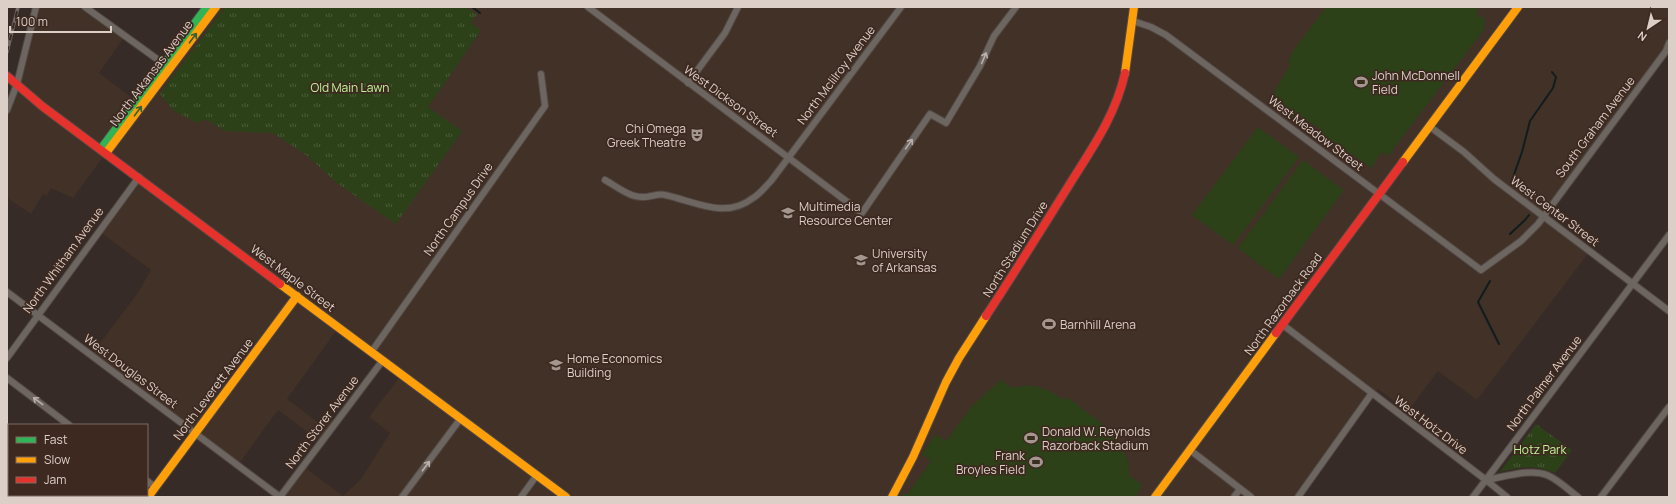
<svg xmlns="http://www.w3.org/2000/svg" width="1676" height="504" font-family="Manrope,sans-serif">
<defs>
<pattern id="park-tufts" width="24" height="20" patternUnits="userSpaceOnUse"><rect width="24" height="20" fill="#2d4119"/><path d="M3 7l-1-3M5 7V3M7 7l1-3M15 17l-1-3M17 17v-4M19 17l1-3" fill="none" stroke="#4b5b39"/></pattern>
</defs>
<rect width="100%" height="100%" fill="#362b26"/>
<path fill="#413127" d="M 36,7 L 85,7 L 125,36 L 99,73 L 136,101 L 207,7 L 1669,7 L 1669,54 L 1666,52 L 1543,216 L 1590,251 L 1477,400 L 1438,371 L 1408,411 L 1378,389 L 1298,497 L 1251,497 L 1240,489 L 1234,497 L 280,497 L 303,466 L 343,496 L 361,479 L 390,433 L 369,417 L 402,374 L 339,327 L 287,399 L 323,426 L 329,418 L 335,423 L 321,442 L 278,410 L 238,465 L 91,355 L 137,294 L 151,270 L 99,231 L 138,177 L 106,153 L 73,198 L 51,188 L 47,196 L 43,194 L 31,214 L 7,198 L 7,110 Z"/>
<path fill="url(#park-tufts)" d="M 225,7 L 466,7 L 477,14 L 471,23 L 481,30 L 428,107 L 462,131 L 396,224 L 337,183 L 306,155 L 273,133 L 225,131 L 205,119 L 198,123 L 174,111 L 160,94 Z
M 1536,424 L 1572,450 L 1555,473 C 1531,464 1524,467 1500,472 Z"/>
<path fill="#2d4119" d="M 1326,7 L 1477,7 L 1478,17 L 1484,17 L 1485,24 L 1483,27 L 1485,28 L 1388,156 L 1382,152 L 1371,168 L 1351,153 L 1346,159 L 1316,135 L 1320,129 L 1298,114 L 1294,119 L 1269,101 L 1290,65 L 1288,61 L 1291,56 L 1290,55 Z
M 1258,127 L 1299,157 L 1233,245 L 1192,215 Z
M 1303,160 L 1344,190 L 1279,279 L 1238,248 Z
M 1001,380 L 1012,388 C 1032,382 1048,388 1064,400 L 1067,397 L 1104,425 L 1102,428 C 1118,440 1130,454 1129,475 L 1142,485 L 1136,497 L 901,497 L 903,493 L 907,495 L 931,461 L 922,454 L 936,434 L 946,441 L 971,407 Z"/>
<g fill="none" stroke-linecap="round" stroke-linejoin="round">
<path stroke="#101c1d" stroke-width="2" d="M 472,7 L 480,13
M 1511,183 L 1522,152 L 1530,121 L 1553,88 L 1556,77 L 1552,72
M 1510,234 L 1525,220 L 1529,215
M 1490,281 L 1478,302 L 1499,344"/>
<g stroke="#524844" stroke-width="8">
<path id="street" d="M 85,7 L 168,67
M 588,7 L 862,213 L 930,114 L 946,123 L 980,66 L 994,36 L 1016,7
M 1133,21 L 1151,27 L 1166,35 L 1481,270 L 1521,241 L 1538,224 L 1666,51 L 1669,43
M 688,83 L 725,33 L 738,7
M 7,110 L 17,84 L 36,7
M 1429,126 L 1464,152 L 1494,179 L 1669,311
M 605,180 C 616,186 630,198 644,197 C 651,197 659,193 665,195 C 694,201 725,220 753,198 C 760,194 765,187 771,181 L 901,7
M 7,292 L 280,497
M 1283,325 L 1486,480 C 1505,477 1529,468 1547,475 C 1559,480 1568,490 1578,497
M 372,351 L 545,106 L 541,74
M 7,358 L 139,177
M 7,378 L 69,425
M 1190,450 L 1251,497
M 1486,480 L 1507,497
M 147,481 L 155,487
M 280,497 L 383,360
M 402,497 L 461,418
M 521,497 L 537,475
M 1234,497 L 1240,489
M 1298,497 L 1372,393
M 1473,497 L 1669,235
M 1601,497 L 1669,407"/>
</g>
<g stroke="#524844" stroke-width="10">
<path id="fast" d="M 101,149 L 207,7"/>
</g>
<g stroke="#524844" stroke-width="10">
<path id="slow" d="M 1125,73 L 1134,7
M 106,153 L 216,7
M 1403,162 L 1518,7
M 280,284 L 566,497
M 148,497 L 297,296
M 892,497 L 913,457 L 946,382 L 959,358 L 986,316
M 1155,497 L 1276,333"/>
</g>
<g stroke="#524844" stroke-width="10">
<path id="jam" d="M 7,76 L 42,106 L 280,284
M 986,316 C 1015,272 1043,227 1071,182 C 1093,147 1116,114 1125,73
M 1276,333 L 1403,162"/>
</g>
<use href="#street" stroke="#6d6560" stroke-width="6"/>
<use href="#fast" stroke="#30b455" stroke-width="8"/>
<use href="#slow" stroke="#ff9f0a" stroke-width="8"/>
<use href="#jam" stroke="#e5322d" stroke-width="8"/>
<g stroke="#716764" stroke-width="3.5">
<path id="rail" d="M 7,52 L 18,7"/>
</g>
<use href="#rail" stroke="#3d291f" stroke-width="2" stroke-dasharray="6" stroke-linecap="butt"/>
</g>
<defs><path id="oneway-shaft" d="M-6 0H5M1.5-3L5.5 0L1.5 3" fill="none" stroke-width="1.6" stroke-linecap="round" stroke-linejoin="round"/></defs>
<g stroke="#386135">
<use href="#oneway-shaft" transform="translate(193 38) rotate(-53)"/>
<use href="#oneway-shaft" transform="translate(138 111) rotate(-53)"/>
</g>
<g stroke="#bbafa9">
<use href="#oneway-shaft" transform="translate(984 58) rotate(-67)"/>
<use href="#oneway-shaft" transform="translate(909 144) rotate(-55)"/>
<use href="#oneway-shaft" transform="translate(38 401) rotate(-143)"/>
<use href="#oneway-shaft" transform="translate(426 466) rotate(-53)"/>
</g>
<defs>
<g id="stadium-bare" transform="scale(1.08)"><path d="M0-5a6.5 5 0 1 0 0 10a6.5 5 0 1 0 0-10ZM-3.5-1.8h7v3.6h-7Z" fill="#a2968f" stroke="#3d291f" stroke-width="2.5" paint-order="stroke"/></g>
<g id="theatre-bare" transform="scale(1.08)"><path d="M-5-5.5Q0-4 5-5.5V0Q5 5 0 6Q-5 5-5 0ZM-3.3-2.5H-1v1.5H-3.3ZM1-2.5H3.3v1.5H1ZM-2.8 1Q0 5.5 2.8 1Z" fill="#a2968f" stroke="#3d291f" stroke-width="2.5" paint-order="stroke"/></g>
<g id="university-bare" transform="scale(1.08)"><path d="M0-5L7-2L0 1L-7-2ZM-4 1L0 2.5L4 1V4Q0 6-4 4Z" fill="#a2968f" stroke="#3d291f" stroke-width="2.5" paint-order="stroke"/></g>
</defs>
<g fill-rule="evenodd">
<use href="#stadium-bare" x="1361" y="82"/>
<use href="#theatre-bare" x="697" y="135"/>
<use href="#university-bare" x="788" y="213"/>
<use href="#university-bare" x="861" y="260"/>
<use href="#stadium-bare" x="1049" y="324"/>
<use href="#university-bare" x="556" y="365"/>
<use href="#stadium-bare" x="1031" y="438"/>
<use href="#stadium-bare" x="1036" y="462"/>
</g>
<g text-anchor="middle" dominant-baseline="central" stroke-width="3.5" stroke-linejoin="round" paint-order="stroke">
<g font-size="12" fill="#dccfc8" stroke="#3d291f">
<text transform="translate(151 73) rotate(-53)">North Arkansas Avenue</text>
<text transform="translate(836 75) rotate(-53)">North McIilroy Avenue</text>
<text transform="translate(731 101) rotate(36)">West Dickson Street</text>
<text transform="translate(1595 127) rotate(-53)">South Graham Avenue</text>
<text transform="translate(1316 133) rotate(37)">West Meadow Street</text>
<text transform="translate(458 209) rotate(-55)">North Campus Drive</text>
<text transform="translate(1555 211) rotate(37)">West Center Street</text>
<text transform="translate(1015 249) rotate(-58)">North Stadium Drive</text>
<text transform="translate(63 260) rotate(-54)">North Whitham Avenue</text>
<text transform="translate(293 278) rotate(37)">West Maple Street</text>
<text transform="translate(1283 304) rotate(-54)">North Razorback Road</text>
<text transform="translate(131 371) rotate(37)">West Douglas Street</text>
<text transform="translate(1544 383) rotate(-53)">North Palmer Avenue</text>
<text transform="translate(213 389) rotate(-53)">North Leverett Avenue</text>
<text transform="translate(322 422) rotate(-53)">North Storer Avenue</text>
<text transform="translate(1431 425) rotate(37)">West Hotz Drive</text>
</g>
<g font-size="12" fill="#dccfc8" stroke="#3d291f" text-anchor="start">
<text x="1372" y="75">John McDonnell<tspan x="1372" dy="14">Field</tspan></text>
<text x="686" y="128" text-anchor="end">Chi Omega<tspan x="686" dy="14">Greek Theatre</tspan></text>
<text x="799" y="206">Multimedia<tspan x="799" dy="14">Resource Center</tspan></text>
<text x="872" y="253">University<tspan x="872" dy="14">of Arkansas</tspan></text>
<text x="1060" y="324">Barnhill Arena</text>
<text x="567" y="358">Home Economics<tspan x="567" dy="14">Building</tspan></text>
<text x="1042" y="431">Donald W. Reynolds<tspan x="1042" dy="14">Razorback Stadium</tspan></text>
<text x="1025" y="455" text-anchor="end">Frank<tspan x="1025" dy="14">Broyles Field</tspan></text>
</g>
<g font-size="12" fill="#bff598" stroke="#3d291f">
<text x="350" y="87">Old Main Lawn</text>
<text x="1540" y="449">Hotz Park</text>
</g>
</g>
<rect width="1676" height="504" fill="none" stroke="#dccfc8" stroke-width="16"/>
<rect x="8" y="424" width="140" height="72" fill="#3d291f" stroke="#7d6b63"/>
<rect x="16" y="437" width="20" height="6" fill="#30b455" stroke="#7d6b63"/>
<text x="44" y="444" font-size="12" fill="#dccfc8">Fast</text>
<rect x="16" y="457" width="20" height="6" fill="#ff9f0a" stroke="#7d6b63"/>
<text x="44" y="464" font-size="12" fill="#dccfc8">Slow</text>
<rect x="16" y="477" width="20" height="6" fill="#e5322d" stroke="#7d6b63"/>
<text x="44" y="484" font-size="12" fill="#dccfc8">Jam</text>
<g transform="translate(1648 28) rotate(215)" stroke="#3d291f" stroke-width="3" paint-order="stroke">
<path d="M0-3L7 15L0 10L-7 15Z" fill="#dccfc8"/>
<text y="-6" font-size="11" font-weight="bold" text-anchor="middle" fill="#dccfc8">N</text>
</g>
<path d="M10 26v6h101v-6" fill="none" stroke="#dccfc8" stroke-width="2"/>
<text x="16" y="26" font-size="12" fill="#dccfc8" stroke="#3d291f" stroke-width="3" paint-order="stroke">100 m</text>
</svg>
